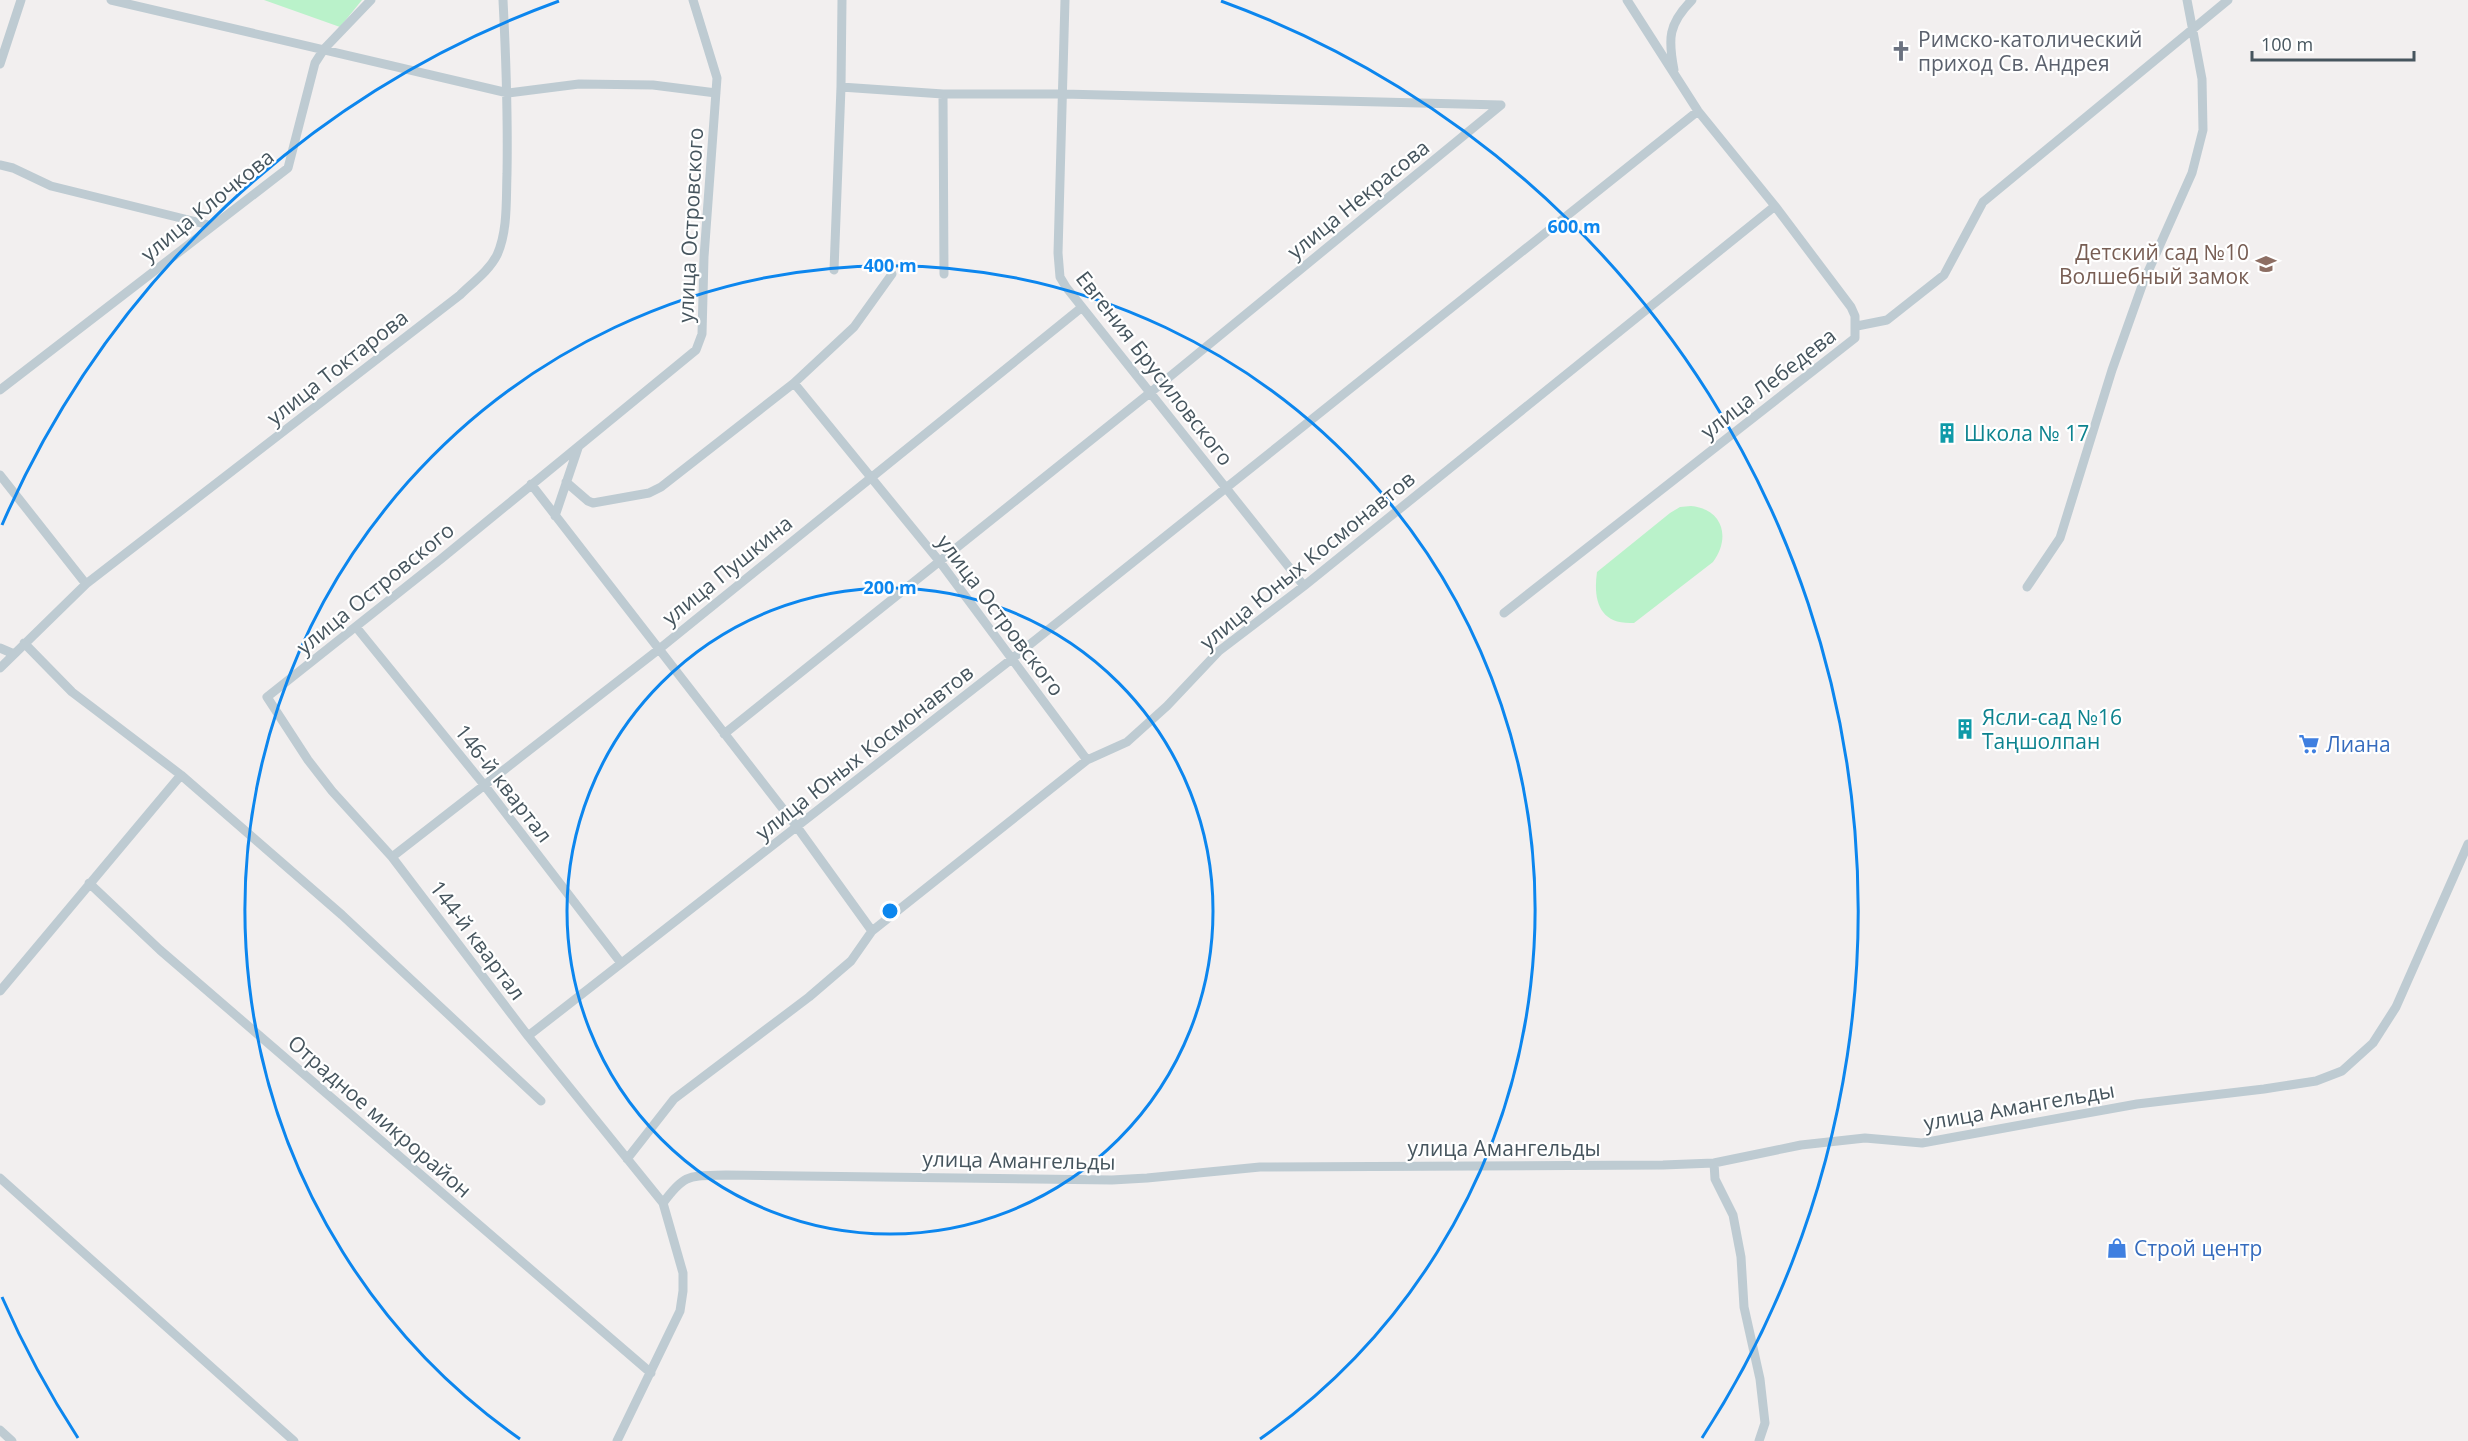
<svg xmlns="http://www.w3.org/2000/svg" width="2468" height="1441" font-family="'Open Sans',sans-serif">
<rect width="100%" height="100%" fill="#f2efef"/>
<path fill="#baf2ca" d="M 264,0 L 362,0 L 340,27 Z
M 1691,506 C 1723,509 1731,538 1713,562 L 1634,623 C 1599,625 1593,600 1597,572 L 1670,513 L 1680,507 Z"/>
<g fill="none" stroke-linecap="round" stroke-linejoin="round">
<path stroke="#becbd2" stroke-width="9" d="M 111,0 L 508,93 L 579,84 L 653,85 L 716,93
M 1065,0 L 1058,253 L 1060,277 L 1066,287 L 1304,586
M 0,64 L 21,0
M 1674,70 C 1668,39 1668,24 1692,0
M 841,87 L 943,94 L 1063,94 L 1501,105
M 943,94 L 944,274
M 0,165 L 13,168 L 51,186 L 213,226
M 834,270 L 841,87 L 842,0
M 1857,326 L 1887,320 L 1944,275 L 1983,202 L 2228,0
M 794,383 L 940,562 L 1087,760
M 0,390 L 288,168 L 315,63 L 324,49 L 371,0
M 0,475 L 86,584
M 566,482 L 588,501 L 593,503 L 649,493 L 661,487 L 794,383 L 854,327 L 892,274
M 531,484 L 797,827 L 872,931
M 555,516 L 578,448
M 2027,587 L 2060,538 L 2112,370 L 2143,283 L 2192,173 L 2203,130 L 2202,79 L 2187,0
M 1504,613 L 1855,338 L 1855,316 L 1851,307 L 1775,206 L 1698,111 L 1627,0
M 356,627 L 485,786 L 621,963
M 24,643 L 72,692 L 181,775 L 342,915 L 541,1101
M 0,648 L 14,654
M 0,668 L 86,584 L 460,295 C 472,283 489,271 497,255 C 508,231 506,199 507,174 C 508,115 506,58 503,0
M 724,734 L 1151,392 L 1501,105
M 392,857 L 658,650 L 1081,308
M 89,883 L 160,950 L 651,1373
M 0,991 L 181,775
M 528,1036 L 1013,658 L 1698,111
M 627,1159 L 674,1099 L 809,997 L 851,961 L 872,931 L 1087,760 L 1127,742 L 1167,706 L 1219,651 L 1304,586 L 1775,206
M 1714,1163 L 1715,1179 L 1733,1215 L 1741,1257 L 1744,1307 L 1760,1379 L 1765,1423 L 1759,1441
M 0,1178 L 294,1441
M 663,1203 L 528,1036 L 392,857 L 332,791 L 308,760 L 267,697 L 441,559 L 696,350 L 702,334 L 704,257 L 717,78 L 693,0
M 0,1430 L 12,1441
M 617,1441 L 680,1311 L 683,1291 L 683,1273 L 663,1203 C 685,1173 689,1176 726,1175 L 1112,1180 L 1147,1178 L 1260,1167 L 1663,1165 L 1714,1163 L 1801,1145 L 1865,1138 L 1922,1143 L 2137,1104 L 2264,1089 L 2316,1081 L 2342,1071 L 2373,1043 L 2396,1007 L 2468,844"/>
</g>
<g fill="none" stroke="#0c86ee" stroke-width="3">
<circle cx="890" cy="911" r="323"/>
<path d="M520 1439A645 645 0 1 1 1260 1439"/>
<path d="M78 1438A968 968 0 0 1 2 1297M2 525A968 968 0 0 1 559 1M1221 1A968 968 0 0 1 1702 1438"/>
</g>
<defs>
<g id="church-bare" transform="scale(1.62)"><path d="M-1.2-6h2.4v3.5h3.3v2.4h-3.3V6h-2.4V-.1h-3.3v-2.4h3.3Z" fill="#6b7280" stroke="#fff" stroke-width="2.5" paint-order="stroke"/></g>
<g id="school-bare" transform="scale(1.62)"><path d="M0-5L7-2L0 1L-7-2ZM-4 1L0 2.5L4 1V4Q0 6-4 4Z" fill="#8d6e63" stroke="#fff" stroke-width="2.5" paint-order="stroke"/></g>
<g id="building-bare" transform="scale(1.62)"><path d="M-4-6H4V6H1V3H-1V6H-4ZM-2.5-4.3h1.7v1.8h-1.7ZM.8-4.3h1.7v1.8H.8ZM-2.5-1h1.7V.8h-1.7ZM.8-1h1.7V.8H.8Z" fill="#0f9aa8" stroke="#fff" stroke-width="2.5" paint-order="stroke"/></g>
<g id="supermarket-bare" transform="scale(1.62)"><path d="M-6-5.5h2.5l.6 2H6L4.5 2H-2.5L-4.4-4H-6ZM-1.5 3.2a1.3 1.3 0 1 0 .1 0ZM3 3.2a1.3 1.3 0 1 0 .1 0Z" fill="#3f7fe0" stroke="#fff" stroke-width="2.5" paint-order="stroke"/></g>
<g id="shop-bare" transform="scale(1.62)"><path d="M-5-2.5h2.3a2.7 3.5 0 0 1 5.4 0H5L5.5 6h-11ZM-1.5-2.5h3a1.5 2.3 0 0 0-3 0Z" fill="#3f7fe0" stroke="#fff" stroke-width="2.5" paint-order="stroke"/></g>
</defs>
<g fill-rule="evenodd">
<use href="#church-bare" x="1901" y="51"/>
<use href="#school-bare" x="2266" y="264"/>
<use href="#building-bare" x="1947" y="433"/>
<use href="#building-bare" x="1965" y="729"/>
<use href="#supermarket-bare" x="2309" y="744"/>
<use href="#shop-bare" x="2117" y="1248"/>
</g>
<g text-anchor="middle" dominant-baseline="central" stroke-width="4.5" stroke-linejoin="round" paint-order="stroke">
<g font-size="21" fill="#5b616d" stroke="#fff" text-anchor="start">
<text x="1918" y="39">Римско-католический<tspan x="1918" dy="24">приход Св. Андрея</tspan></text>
</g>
<g font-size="21" fill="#46555e" stroke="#fff">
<text transform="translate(1358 199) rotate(-39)">улица Некрасова</text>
<text transform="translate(207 205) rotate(-39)">улица Клочкова</text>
<text transform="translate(690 225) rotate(-87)">улица Островского</text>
<text transform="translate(337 367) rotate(-38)">улица Токтарова</text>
<text transform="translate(1155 368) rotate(52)">Евгения Брусиловского</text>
<text transform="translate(1768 383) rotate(-38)">улица Лебедева</text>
<text transform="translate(1307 560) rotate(-39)">улица Юных Космонавтов</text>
<text transform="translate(727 570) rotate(-39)">улица Пушкина</text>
<text transform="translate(375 588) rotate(-39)">улица Островского</text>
<text transform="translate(1001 615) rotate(53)">улица Островского</text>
<text transform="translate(864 752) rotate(-38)">улица Юных Космонавтов</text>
<text transform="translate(504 783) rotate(52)">146-й квартал</text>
<text transform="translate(478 940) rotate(53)">144-й квартал</text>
<text transform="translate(2019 1106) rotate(-10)">улица Амангельды</text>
<text transform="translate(380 1116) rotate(41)">Отрадное микрорайон</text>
<text x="1504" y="1148">улица Амангельды</text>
<text transform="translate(1019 1160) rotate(1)">улица Амангельды</text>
</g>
<g font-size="21" fill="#785e54" stroke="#fff" text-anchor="end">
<text x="2249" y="252">Детский сад №10<tspan x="2249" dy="24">Волшебный замок</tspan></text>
</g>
<g font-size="21" fill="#0d838f" stroke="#fff" text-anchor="start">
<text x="1964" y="433">Школа № 17</text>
<text x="1982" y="717">Ясли-сад №16<tspan x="1982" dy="24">Таңшолпан</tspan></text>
</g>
<g font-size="21" fill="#366cbe" stroke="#fff" text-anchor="start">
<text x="2326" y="744">Лиана</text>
<text x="2134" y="1248">Строй центр</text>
</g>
</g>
<circle cx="890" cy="911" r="9" fill="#0c86ee" stroke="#fff" stroke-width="3"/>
<g font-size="18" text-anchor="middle" font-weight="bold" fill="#0c86ee" stroke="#fff" stroke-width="4.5" stroke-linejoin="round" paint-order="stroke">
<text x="1574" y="233">600 m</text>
<text x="890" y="272">400 m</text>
<text x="890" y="594">200 m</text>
</g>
<path d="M2252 51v9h162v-9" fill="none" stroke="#46555e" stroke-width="3"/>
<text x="2261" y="51" font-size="18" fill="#46555e" stroke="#ffffff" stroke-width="4.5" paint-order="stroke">100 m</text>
</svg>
